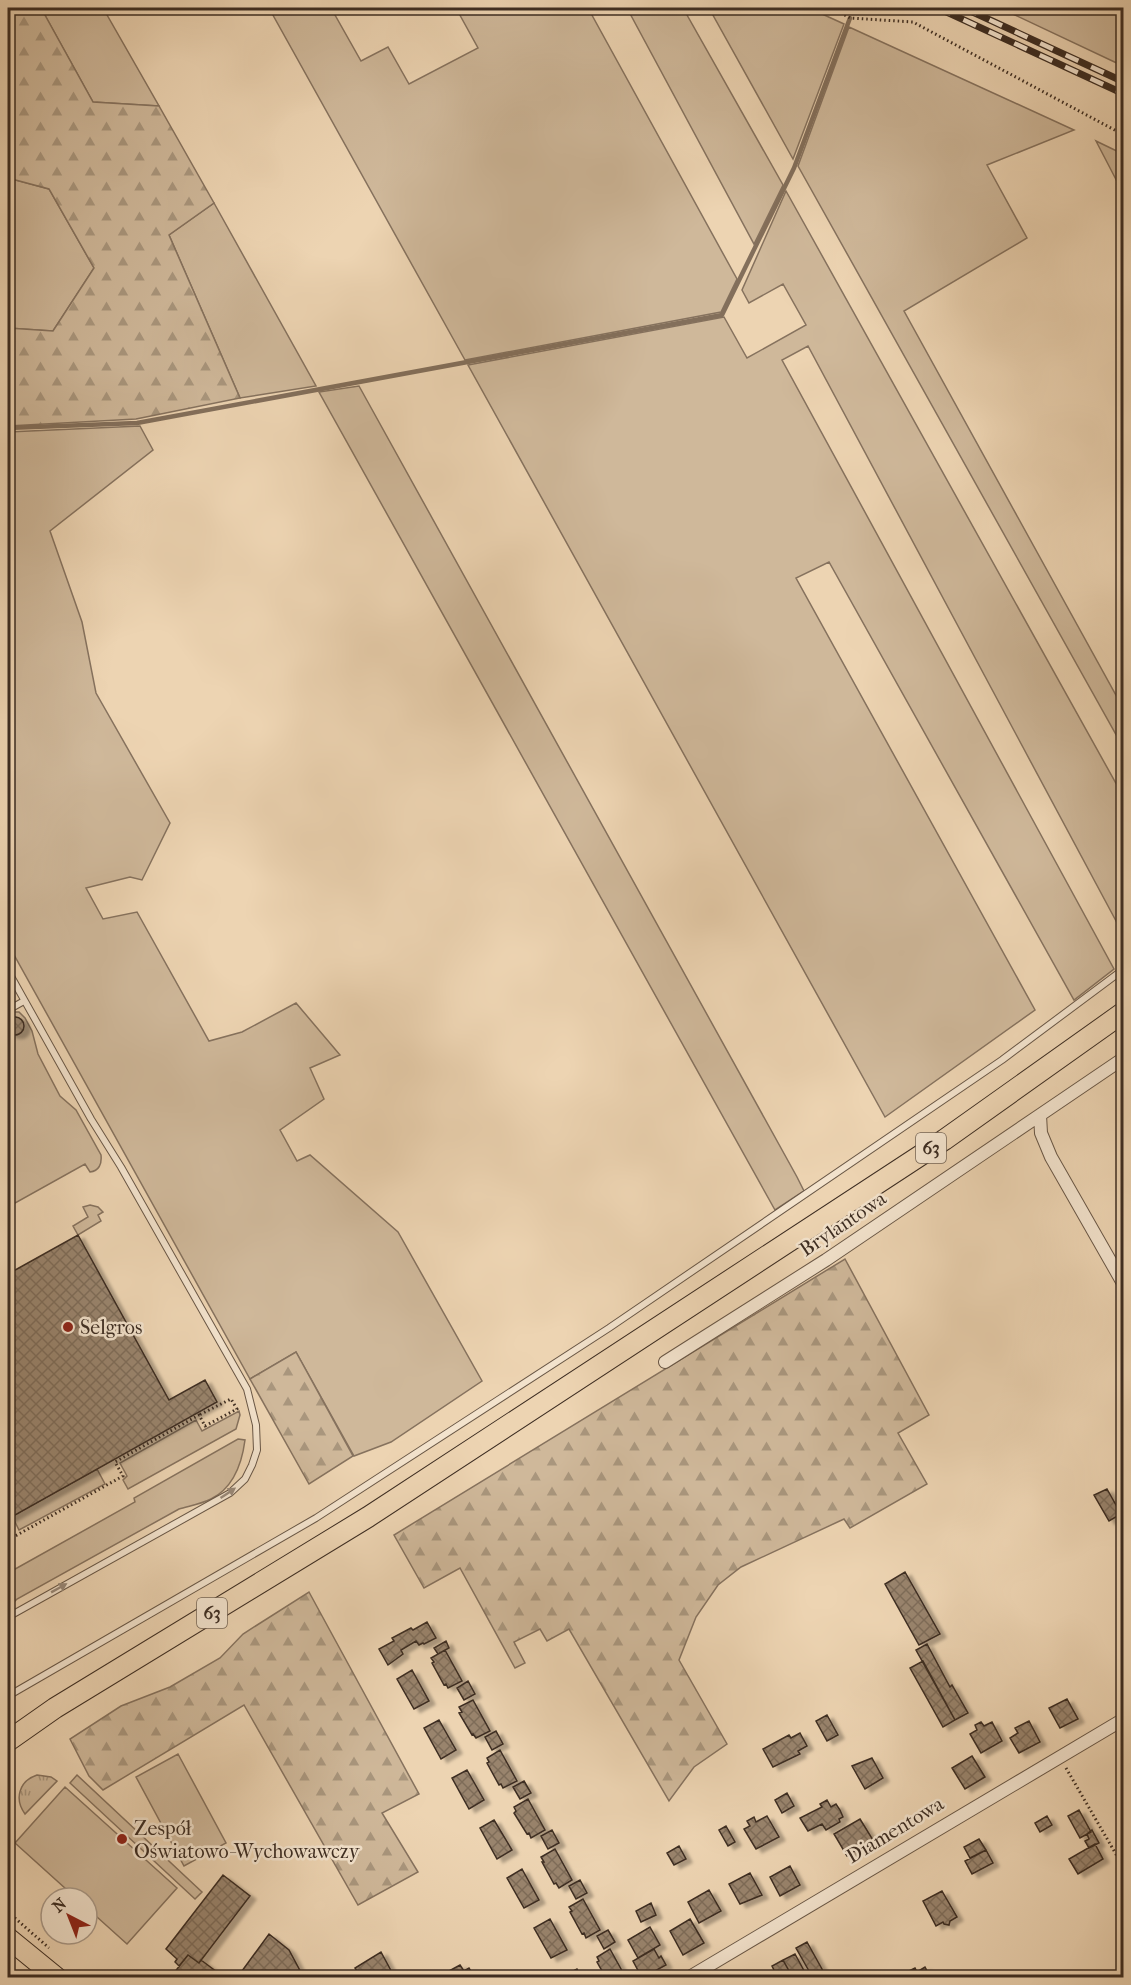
<svg xmlns="http://www.w3.org/2000/svg" width="1131" height="1985" font-family="'IM FELL French Canon',serif">
<defs>
<pattern id="forest-firs" width="22" height="20" patternUnits="userSpaceOnUse" patternTransform="scale(1.5)"><rect width="22" height="20" fill="#cfb89a"/><path d="M5 1l3.5 6h-7zM16 11l3.5 6h-7z" fill="#a9967d"/></pattern>
<pattern id="park-tufts" width="24" height="20" patternUnits="userSpaceOnUse" patternTransform="scale(1.5)"><rect width="24" height="20" fill="#cfb89a"/><path d="M3 7l-1-3M5 7V3M7 7l1-3M15 17l-1-3M17 17v-4M19 17l1-3" fill="none" stroke="#a9967d"/></pattern>
<pattern id="building-cross-hatch" width="8" height="8" patternUnits="userSpaceOnUse" patternTransform="scale(1.5)"><rect width="8" height="8" fill="#99846d"/><path d="M0 0l8 8M0 8l8-8" fill="none" stroke="#7e6c59"/></pattern>
<filter id="shadow"><feDropShadow dx="6" dy="3.5" stdDeviation="1.5" flood-color="#0004"/></filter>
</defs>
<rect width="100%" height="100%" fill="#edd4b2"/>
<filter id="stains"><feTurbulence type="fractalNoise" baseFrequency=".00333" numOctaves="4"/><feColorMatrix values="0 0 0 0 .2 0 0 0 0 .09 0 0 0 0 .02 0 0 0 .5 -.17"/></filter>
<radialGradient id="worn" r=".72"><stop offset=".6" stop-color="#630" stop-opacity="0"/><stop offset="1" stop-color="#630" stop-opacity=".3"/></radialGradient>
<path fill="#cfb89a" stroke="#86725e" stroke-width="1.5" d="M 41,8 L 103,8 L 159,106 L 93,102 Z
M 269,8 L 331,8 L 361,61 L 388,47 L 409,84 L 478,48 L 456,8 L 588,8 L 737,279 L 721,312 L 465,360 Z
M 627,8 L 683,8 L 783,185 L 754,244 Z
M 709,8 L 809,8 L 844,24 L 793,159 Z
M 1000,8 L 1123,8 L 1123,66 Z
M 849,27 L 1074,130 L 987,165 L 1027,238 L 904,311 L 1123,708 L 1123,747 L 798,166 Z
M 1096,141 L 1123,154 L 1123,193 Z
M 8,178 L 49,189 L 94,268 L 53,331 L 8,328 Z
M 786,191 L 1123,796 L 1123,934 L 808,346 L 782,360 L 1114,969 L 1074,1000 L 829,562 L 796,578 L 1035,1010 L 885,1117 L 468,365 L 724,317 L 747,358 L 806,325 L 783,284 L 749,303 L 742,290 Z
M 214,203 L 316,386 L 240,398 L 169,235 Z
M 359,386 L 797,1177 L 804,1191 L 775,1210 L 319,392 Z
M 140,426 L 153,450 L 50,531 L 82,622 L 96,693 L 170,823 L 142,880 L 130,877 L 86,888 L 103,919 L 137,912 L 209,1041 L 242,1032 L 296,1003 L 340,1055 L 310,1068 L 324,1099 L 280,1130 L 297,1161 L 310,1155 L 398,1232 L 482,1381 L 391,1442 L 354,1456 L 296,1352 L 250,1379 L 8,944 L 8,432 Z
M 14,1012 L 19,1012 L 25,1018 L 32,1031 L 38,1054 L 60,1096 L 76,1110 L 101,1155 C 102,1164 99,1171 90,1172 L 85,1164 L 8,1207 L 8,1034 L 17,1035 L 23,1028 L 19,1018 L 13,1016 L 8,1019 L 8,1014 Z
M 90,1205 L 98,1207 L 103,1212 L 98,1215 L 101,1221 L 78,1235 L 73,1226 L 88,1217 L 83,1207 Z
M 239,1411 L 240,1415 L 236,1429 L 128,1489 L 123,1480 L 127,1476 L 120,1463 L 196,1420 L 202,1431 Z
M 238,1439 L 245,1440 C 242,1463 233,1488 211,1499 C 201,1504 189,1506 179,1509 L 17,1599 L 8,1608 L 8,1573 L 135,1502 L 134,1498 Z
M 97,1469 L 105,1484 L 19,1530 L 12,1516 Z
M 178,1754 L 226,1843 L 184,1866 L 136,1777 Z
M 77,1775 L 202,1892 L 195,1899 L 70,1783 Z
M 65,1787 L 177,1888 L 127,1944 L 87,1908 L 87,1898 L 76,1898 L 15,1843 Z"/>
<path fill="url(#forest-firs)" stroke="#86725e" stroke-width="1.5" d="M 8,8 L 41,8 L 93,102 L 159,106 L 214,203 L 169,235 L 240,398 L 136,419 L 8,426 L 8,328 L 53,331 L 94,268 L 49,189 L 8,178 Z
M 845,1259 L 929,1415 L 898,1433 L 927,1484 L 850,1528 L 844,1519 L 741,1567 L 718,1585 L 696,1617 L 679,1660 L 727,1744 L 694,1767 L 669,1801 L 569,1629 L 547,1641 L 540,1629 L 514,1642 L 525,1663 L 515,1668 L 460,1568 L 424,1588 L 394,1535 Z
M 296,1352 L 353,1456 L 309,1484 L 250,1379 Z
M 309,1592 L 419,1794 L 382,1813 L 418,1872 L 358,1905 L 244,1705 L 103,1790 L 89,1776 L 70,1739 L 121,1706 L 170,1687 L 220,1658 L 243,1634 Z"/>
<path fill="url(#park-tufts)" stroke="#86725e" stroke-width="1.5" d="M 37,1775 L 51,1777 L 57,1781 L 25,1814 C 14,1799 19,1781 37,1775 Z"/>
<g fill="none" stroke-linecap="round" stroke-linejoin="round">
<path stroke="#836f5b" stroke-width="4.5" d="M 8,428 L 137,423 L 722,315 L 794,168 L 850,18"/>
</g>
<path fill="url(#building-cross-hatch)" stroke="#3d2d22" stroke-width="1.5" filter="url(#shadow)" d="M6 1026a9 9 0 1 1 18 0a9 9 0 1 1-18 0Z
M 78,1235 L 169,1400 L 205,1380 L 217,1402 L 8,1519 L 8,1274 Z
M 1107,1489 L 1121,1514 L 1109,1521 L 1094,1495 Z
M 905,1572 L 940,1634 L 919,1645 L 885,1584 Z
M 427,1622 L 436,1638 L 424,1644 L 423,1643 L 419,1645 L 416,1641 L 401,1650 L 403,1654 L 388,1665 L 379,1649 L 394,1641 L 392,1638 L 411,1628 L 413,1630 Z
M 446,1641 L 449,1648 L 438,1654 L 434,1648 Z
M 927,1644 L 950,1687 L 952,1685 L 968,1713 L 955,1720 L 916,1650 Z
M 445,1650 L 462,1681 L 448,1688 L 446,1684 L 444,1685 L 432,1663 L 434,1662 L 431,1658 Z
M 923,1661 L 955,1720 L 943,1727 L 910,1668 Z
M 412,1670 L 429,1701 L 414,1709 L 397,1679 Z
M 468,1681 L 475,1694 L 464,1700 L 457,1688 Z
M 1067,1699 L 1078,1719 L 1060,1728 L 1049,1708 Z
M 473,1700 L 490,1731 L 476,1738 L 473,1734 L 472,1735 L 459,1713 L 462,1712 L 459,1707 Z
M 827,1715 L 838,1735 L 827,1741 L 816,1721 Z
M 439,1720 L 456,1750 L 441,1759 L 424,1728 Z
M 1029,1721 L 1040,1742 L 1019,1753 L 1010,1738 L 1018,1733 L 1015,1728 Z
M 981,1722 L 984,1726 L 992,1722 L 1002,1741 L 981,1753 L 970,1734 L 977,1730 L 975,1725 Z
M 496,1731 L 503,1744 L 492,1750 L 485,1737 Z
M 800,1733 L 807,1746 L 798,1751 L 800,1754 L 773,1767 L 763,1749 L 789,1735 L 791,1738 Z
M 500,1750 L 517,1781 L 503,1788 L 501,1784 L 499,1785 L 487,1763 L 489,1762 L 487,1758 Z
M 972,1756 L 985,1777 L 965,1789 L 952,1768 Z
M 872,1758 L 883,1778 L 865,1789 L 852,1766 Z
M 467,1770 L 484,1800 L 469,1809 L 452,1778 Z
M 524,1781 L 531,1793 L 520,1799 L 513,1787 Z
M 787,1793 L 794,1806 L 782,1813 L 775,1800 Z
M 528,1799 L 545,1830 L 531,1838 L 529,1833 L 527,1834 L 514,1813 L 516,1811 L 514,1807 Z
M 827,1800 L 831,1807 L 836,1804 L 840,1810 L 843,1817 L 839,1819 L 840,1822 L 826,1830 L 822,1824 L 808,1831 L 800,1818 L 822,1807 L 820,1804 Z
M 1079,1810 L 1091,1832 L 1080,1838 L 1068,1816 Z
M 767,1816 L 779,1837 L 756,1849 L 744,1829 L 750,1826 L 747,1821 L 754,1817 L 756,1822 Z
M 1047,1816 L 1052,1825 L 1040,1832 L 1035,1823 Z
M 860,1819 L 873,1840 L 847,1856 L 834,1834 Z
M 494,1820 L 512,1850 L 497,1859 L 480,1828 Z
M 726,1826 L 735,1842 L 728,1846 L 719,1830 Z
M 552,1830 L 559,1843 L 548,1849 L 541,1836 Z
M 1092,1830 L 1099,1843 L 1089,1848 L 1085,1841 L 1089,1839 L 1087,1834 Z
M 979,1839 L 986,1850 L 970,1858 L 964,1847 Z
M 1095,1844 L 1103,1859 L 1078,1874 L 1069,1859 Z
M 679,1846 L 686,1859 L 674,1865 L 667,1853 Z
M 555,1849 L 572,1880 L 559,1888 L 556,1883 L 554,1884 L 542,1862 L 544,1862 L 541,1857 Z
M 986,1850 L 993,1863 L 972,1874 L 965,1861 Z
M 790,1866 L 800,1885 L 780,1896 L 770,1877 Z
M 522,1869 L 539,1900 L 524,1908 L 507,1878 Z
M 750,1873 L 762,1895 L 740,1904 L 729,1884 Z
M 223,1875 L 250,1896 L 199,1963 L 188,1955 L 179,1966 L 175,1962 L 177,1959 L 166,1949 Z
M 580,1880 L 587,1893 L 576,1899 L 569,1886 Z
M 709,1890 L 721,1911 L 699,1923 L 688,1902 Z
M 942,1891 L 957,1917 L 950,1921 L 949,1925 L 944,1924 L 943,1922 L 936,1926 L 923,1901 Z
M 583,1899 L 600,1930 L 586,1938 L 584,1933 L 582,1934 L 570,1912 L 572,1911 L 569,1907 Z
M 651,1903 L 656,1915 L 641,1922 L 636,1911 Z
M 550,1919 L 567,1950 L 551,1958 L 534,1928 Z
M 690,1919 L 704,1943 L 683,1955 L 670,1931 Z
M 650,1927 L 660,1945 L 638,1958 L 628,1940 Z
M 608,1930 L 615,1942 L 604,1949 L 597,1936 Z
M 269,1934 L 289,1950 L 304,1978 L 250,1978 L 242,1971 Z
M 807,1942 L 827,1978 L 813,1978 L 796,1948 Z
M 610,1949 L 626,1978 L 606,1978 L 597,1962 L 599,1961 L 597,1957 Z
M 654,1949 L 659,1958 L 661,1956 L 666,1965 L 642,1978 L 633,1961 Z
M 381,1952 L 395,1978 L 361,1978 L 355,1968 Z
M 795,1954 L 808,1978 L 793,1978 L 783,1960 Z
M 188,1955 L 199,1963 L 201,1960 L 225,1978 L 170,1978 Z
M 783,1960 L 793,1978 L 778,1978 L 772,1966 Z
M 460,1965 L 464,1971 L 469,1968 L 475,1978 L 450,1978 L 447,1972 Z
M 925,1967 L 931,1978 L 902,1978 L 901,1975 L 915,1968 L 917,1972 Z
M 577,1969 L 582,1978 L 562,1978 L 562,1977 Z"/>
<g fill="none" stroke-linecap="round" stroke-linejoin="round">
<g stroke="#695746" stroke-width="8">
<path id="service" d="M 8,971 L 91,1119 L 121,1167 L 247,1389 L 256,1425 L 257,1450 L 252,1465 L 245,1479 L 230,1493 L 8,1617
M 8,1010 L 24,1001
M 8,1696 L 316,1518 L 609,1328 L 1002,1060 L 1124,969"/>
</g>
<g stroke="#695746" stroke-width="14">
<path id="minor" d="M 1124,1058 L 1040,1115 L 1041,1133 L 1051,1157 L 1124,1285
M 665,1362 L 826,1260 L 1040,1115
M 688,1978 L 1124,1719"/>
</g>
<g stroke="#3d2d22" stroke-width="22">
<path id="primary" d="M 8,1741 L 55,1708 L 368,1517 L 944,1140 L 1124,1012
M 8,1938 L 57,1978"/>
</g>
<path stroke="#3d2d22" stroke-width="3" stroke-dasharray="1.5 3" stroke-linecap="butt" d="M 833,8 L 850,18 L 913,22 L 1124,135
M 8,1540 L 123,1476 L 115,1462 L 199,1415 L 205,1426 L 237,1409 L 231,1399 L 199,1415
M 1066,1768 L 1124,1868
M 8,1912 L 49,1948
M 73,1972 L 79,1978"/>
<use href="#service" stroke="#f3e3cd" stroke-width="6"/>
<use href="#minor" stroke="#f3e3cd" stroke-width="12"/>
<use href="#primary" stroke="#edd4b2" stroke-width="20"/>
<g stroke="#3d2d22" stroke-width="7">
<path id="rail" d="M 938,8 L 1124,94
M 964,8 L 1124,82"/>
</g>
<use href="#rail" stroke="#f3e3cd" stroke-width="4.5" stroke-dasharray="14" stroke-linecap="butt"/>
</g>
<defs><path id="oneway-solid" d="M-6-.8H1V-3.2L6.5 0L1 3.2V.8H-6Z" transform="scale(1.5)"/></defs>
<g fill="#988878">
<use href="#oneway-solid" transform="translate(228 1493) rotate(-34)"/>
<use href="#oneway-solid" transform="translate(59 1588) rotate(-29)"/>
</g>
<g fill="#8f2418" stroke="#f3e3cd" stroke-width="2">
<circle cx="68" cy="1327" r="6"/>
<circle cx="122" cy="1839" r="6"/>
</g>
<g text-anchor="middle" dominant-baseline="central" stroke-width="5" stroke-linejoin="round" paint-order="stroke">
<g fill="#f3e3cd" stroke="#746455" stroke-width="1.5">
<rect x="916" y="1133" width="30" height="30" rx="4.5"/>
<rect x="197" y="1598" width="30" height="30" rx="4.5"/>
</g>
<g font-size="18" font-weight="bold" fill="#3d2d22">
<text x="931" y="1148">63</text>
<text x="212" y="1613">63</text>
</g>
<g font-size="20" fill="#3d2d22" stroke="#f3e3cd">
<text transform="translate(843 1224) rotate(-34)">Brylantowa</text>
<text transform="translate(895 1830) rotate(-31)">Diamentowa</text>
</g>
<g font-size="20" fill="#3d2d22" stroke="#f3e3cd" text-anchor="start">
<text x="80" y="1327">Selgros</text>
<text x="134" y="1828">Zespół<tspan x="134" dy="23">Oświatowo-Wychowawczy</tspan></text>
</g>
</g>
<rect width="1131" height="1985" fill="none" stroke="#edd4b2" stroke-width="30"/>
<rect x="9" y="9" width="1113" height="1967" fill="none" stroke="#3d2d22" stroke-width="3"/>
<rect x="15" y="15" width="1101" height="1955" fill="none" stroke="#3d2d22" stroke-width="1.5"/>
<g transform="translate(69 1916) rotate(318)"><circle r="28" fill="#f3e3cd" stroke="#aa9a89" stroke-width="1.5"/>
<path d="M0-4.5L10 22L0 15L-10 22Z" fill="#8f2418"/>
<text y="-9" font-size="16" font-weight="bold" text-anchor="middle" fill="#3d2d22">N</text>
</g>
<rect width="100%" height="100%" filter="url(#stains)"/>
<rect width="100%" height="100%" fill="url(#worn)"/>
</svg>
